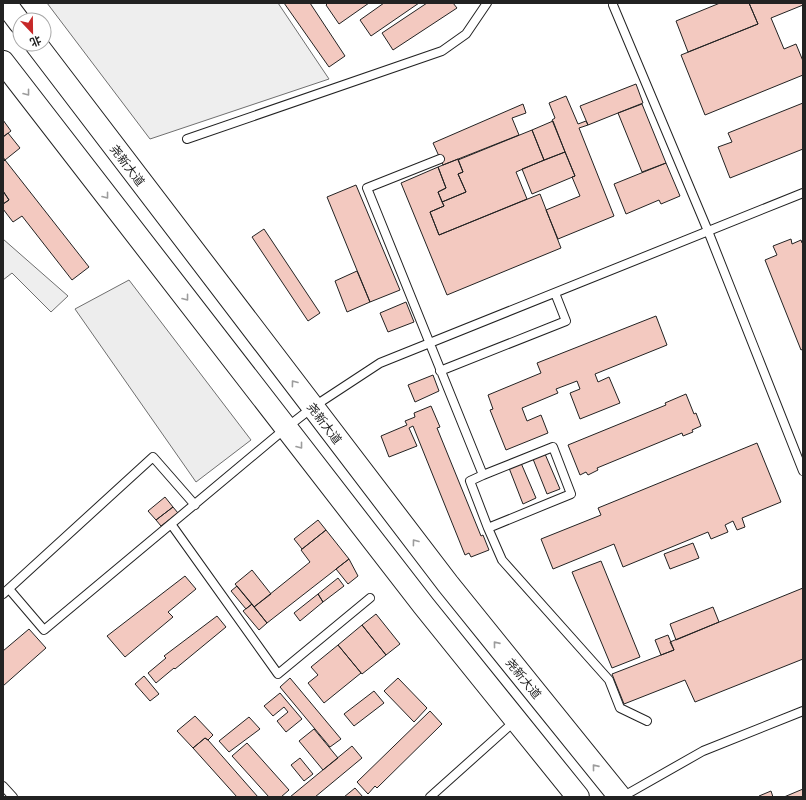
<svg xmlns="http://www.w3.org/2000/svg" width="806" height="800" font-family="Literata,'Noto Sans SC',serif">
<rect width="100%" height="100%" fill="#fff"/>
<path fill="#eee" stroke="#6f6f6f" d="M 47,3 L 278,3 L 329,79 L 150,139 Z
M 3,239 L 68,296 L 51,312 L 12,273 L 3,280 Z"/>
<path fill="#ededed" stroke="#6f6f6f" d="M 129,280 L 251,440 L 196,482 L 75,309 Z"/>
<path fill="#f3c9c0" stroke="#222" d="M 284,3 L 310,3 L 345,56 L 329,67 Z
M 328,3 L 369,3 L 339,24 L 326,5 Z
M 384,3 L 419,3 L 371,36 L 360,20 Z
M 427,3 L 453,3 L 457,8 L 393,50 L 382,33 Z
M 720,3 L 749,3 L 758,24 L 688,52 L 676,21 Z
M 749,3 L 803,3 L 803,5 L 771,18 L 784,49 L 796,44 L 803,61 L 803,75 L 705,115 L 681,55 L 758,24 Z
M 636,84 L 643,103 L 588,125 L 580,106 Z
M 566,96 L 578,124 L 586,121 L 588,125 L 579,128 L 614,216 L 558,239 L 546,210 L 580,196 L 572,177 L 575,176 L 552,120 L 555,118 L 549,103 Z
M 803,103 L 803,149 L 730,178 L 718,147 L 732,142 L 728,133 Z
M 523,104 L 526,113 L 512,118 L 519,135 L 443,165 L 433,143 Z
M 642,104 L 666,163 L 642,172 L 618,113 Z
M 3,120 L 11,131 L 3,137 Z
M 553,121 L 565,152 L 544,160 L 532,130 Z
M 532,130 L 544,160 L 516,172 L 527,199 L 439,235 L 430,212 L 444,206 L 442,202 L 466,192 L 458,174 L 463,172 L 458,160 Z
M 8,133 L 20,148 L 5,160 L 3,157 L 3,137 Z
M 565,152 L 575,176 L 532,194 L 522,169 Z
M 458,159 L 463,172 L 458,174 L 466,192 L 442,202 L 438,192 L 446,188 L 438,167 Z
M 5,160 L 89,267 L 72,280 L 22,216 L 13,222 L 3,209 L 3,204 L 9,200 L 3,191 L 3,162 Z
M 666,163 L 680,196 L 661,204 L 659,200 L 626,214 L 614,184 Z
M 438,167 L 446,188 L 438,192 L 444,206 L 430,212 L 439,235 L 540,194 L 561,248 L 447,295 L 401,183 Z
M 356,185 L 400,290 L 370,302 L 327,197 Z
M 3,191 L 9,200 L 3,204 Z
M 264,229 L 320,313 L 308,321 L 252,237 Z
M 791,239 L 792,244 L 801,240 L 802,243 L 803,242 L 803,349 L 801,350 L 765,260 L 777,255 L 773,246 Z
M 357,271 L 370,302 L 347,312 L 335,281 Z
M 406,302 L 414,322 L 388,332 L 380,313 Z
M 656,316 L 667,345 L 595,374 L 598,382 L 609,377 L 620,403 L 580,419 L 570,393 L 580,389 L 577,381 L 556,389 L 558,393 L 522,408 L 527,421 L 541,415 L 548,433 L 506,450 L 490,410 L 493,409 L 488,395 L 541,373 L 537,363 Z
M 433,375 L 439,391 L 415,402 L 408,385 Z
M 686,394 L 694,414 L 696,413 L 701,426 L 692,430 L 693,432 L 683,436 L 682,433 L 597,468 L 598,470 L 588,475 L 586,472 L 580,475 L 568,445 L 666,405 L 665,403 Z
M 431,406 L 440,427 L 437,428 L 481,536 L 483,535 L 489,550 L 471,557 L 469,553 L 465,555 L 413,426 L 409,428 L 417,446 L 389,457 L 381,436 L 407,425 L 405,421 L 415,417 L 414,413 Z
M 757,443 L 781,502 L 742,518 L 745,527 L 737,530 L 733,521 L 725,525 L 728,532 L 711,539 L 708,532 L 623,567 L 614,544 L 553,569 L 541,539 L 601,515 L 598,508 Z
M 545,454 L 560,489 L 547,494 L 533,459 Z
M 521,463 L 536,498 L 523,504 L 509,468 Z
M 165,497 L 173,507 L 156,520 L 148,511 Z
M 173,507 L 178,513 L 161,526 L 156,520 Z
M 318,520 L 326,530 L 302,549 L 294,539 Z
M 326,530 L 349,559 L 267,623 L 254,607 L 310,562 L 301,550 Z
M 693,543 L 699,558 L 670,569 L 664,554 Z
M 349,559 L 358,576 L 348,584 L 336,569 Z
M 601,561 L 640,657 L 612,668 L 572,572 Z
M 252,570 L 271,594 L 254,607 L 235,584 Z
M 185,576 L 196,589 L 168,612 L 173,617 L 125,657 L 107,636 Z
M 338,578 L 344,586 L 323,602 L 318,594 Z
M 237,586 L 252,604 L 246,609 L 231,591 Z
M 803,588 L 803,659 L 695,702 L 685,680 L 624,704 L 612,674 L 674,650 L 670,642 Z
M 318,594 L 323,602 L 300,621 L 294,613 Z
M 252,604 L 267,623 L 259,630 L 243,611 Z
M 713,607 L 719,622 L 676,640 L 670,624 Z
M 376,614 L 400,644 L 386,655 L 362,625 Z
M 217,616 L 226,627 L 175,669 L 174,668 L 156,683 L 148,673 L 166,658 L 164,656 Z
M 362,625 L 386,655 L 362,674 L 338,645 Z
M 29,629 L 46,648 L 3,686 L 3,651 Z
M 668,635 L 674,650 L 661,655 L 655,640 Z
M 338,645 L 361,673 L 324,703 L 308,683 L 318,675 L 311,667 Z
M 144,676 L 159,694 L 150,701 L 135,684 Z
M 290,678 L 341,739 L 330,747 L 280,687 Z
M 398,678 L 427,708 L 414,722 L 384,691 Z
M 374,691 L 384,703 L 354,726 L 344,714 Z
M 280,693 L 302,719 L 286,732 L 277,721 L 288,712 L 284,707 L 273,716 L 264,706 Z
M 430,711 L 442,724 L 377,788 L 375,786 L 368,794 L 357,782 Z
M 195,716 L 213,735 L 208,740 L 205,738 L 193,748 L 177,731 Z
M 249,717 L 260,729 L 229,752 L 219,741 Z
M 314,729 L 338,758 L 323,770 L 299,741 Z
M 205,738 L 208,740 L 258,797 L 237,797 L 193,748 Z
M 247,743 L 289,790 L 281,797 L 269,797 L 232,756 Z
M 352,746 L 362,758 L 315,797 L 290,797 Z
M 300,758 L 313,774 L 304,781 L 291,765 Z
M 355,788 L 363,797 L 344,797 Z
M 803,789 L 803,797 L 784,797 Z
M 771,791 L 773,797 L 759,797 L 759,796 Z"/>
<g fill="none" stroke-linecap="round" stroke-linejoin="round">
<g stroke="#222" stroke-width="10">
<path id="service" d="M 613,5 L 708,231 L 803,471
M 187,139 L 442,51 L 466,34 L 487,3
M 440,159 L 367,188 L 483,475 L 553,447 L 571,494 L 488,528 L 502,560 L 609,680 L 620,708 L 647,721
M 440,371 L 566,321 L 555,293
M 483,475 L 470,481 L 488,528
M 171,524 L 278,674 L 370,598
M 9,589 L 44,630 L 286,428 L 313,407 L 380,363 L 803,193
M 3,594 L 153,457 L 195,505
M 3,786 L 13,797
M 430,797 L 516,720
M 622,797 L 703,751 L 803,711"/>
</g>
<g stroke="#222" stroke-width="24">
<path id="primary" d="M 5,3 L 20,23
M 36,44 L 448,584 L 620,797
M 3,62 L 424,606 L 578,797"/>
</g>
<use href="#service" stroke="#fff" stroke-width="8"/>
<use href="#primary" stroke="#fff" stroke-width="22"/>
</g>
<defs><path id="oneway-chevron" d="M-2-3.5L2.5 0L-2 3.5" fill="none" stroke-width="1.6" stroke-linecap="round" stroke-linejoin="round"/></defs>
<g stroke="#9c9c9c">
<use href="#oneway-chevron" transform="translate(27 93) rotate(52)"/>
<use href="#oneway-chevron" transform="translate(106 196) rotate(52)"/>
<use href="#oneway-chevron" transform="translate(186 298) rotate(52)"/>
<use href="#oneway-chevron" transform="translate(294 383) rotate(-127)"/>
<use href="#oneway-chevron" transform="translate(300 446) rotate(52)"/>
<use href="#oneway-chevron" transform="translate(415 542) rotate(-127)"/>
<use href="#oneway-chevron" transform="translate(496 644) rotate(-129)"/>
<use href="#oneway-chevron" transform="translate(595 767) rotate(-129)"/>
</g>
<g text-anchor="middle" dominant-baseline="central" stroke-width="3" stroke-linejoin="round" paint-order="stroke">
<g font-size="12" fill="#222" stroke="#fff">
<text transform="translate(128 165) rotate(53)">尧新大道</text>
<text transform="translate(325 423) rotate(53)">尧新大道</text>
<text transform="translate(524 678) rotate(51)">尧新大道</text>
</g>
</g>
<rect width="806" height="800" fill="none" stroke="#222222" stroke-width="8"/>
<g transform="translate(32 32) rotate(158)"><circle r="19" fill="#ffffff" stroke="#a7a7a7"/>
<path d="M0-3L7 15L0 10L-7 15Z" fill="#c62828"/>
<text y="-6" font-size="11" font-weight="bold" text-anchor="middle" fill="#222222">北</text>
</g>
</svg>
